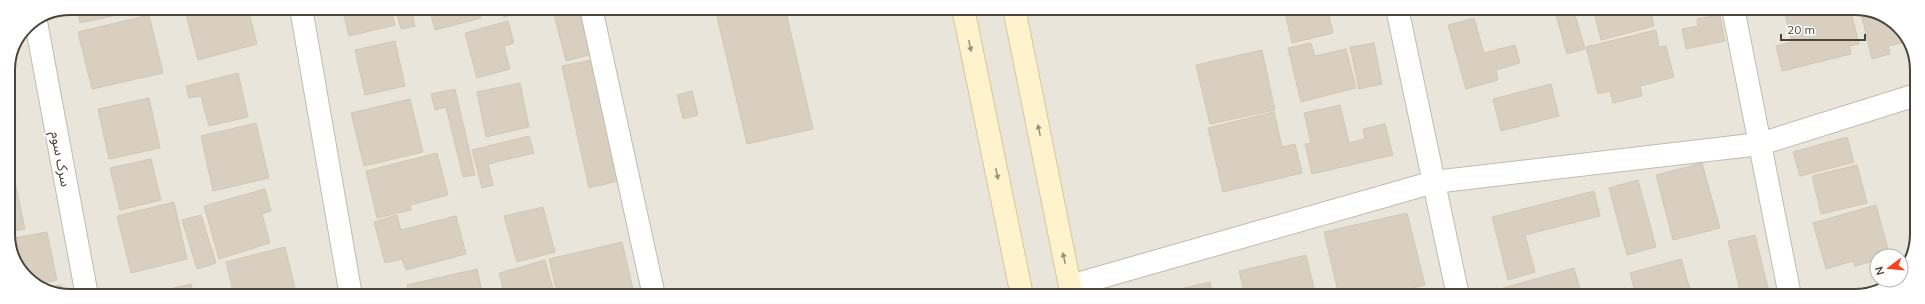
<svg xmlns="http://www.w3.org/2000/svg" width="1925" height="304" font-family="Mulish,'Noto Sans Arabic',sans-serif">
<rect width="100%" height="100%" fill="#f6f3ec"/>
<path fill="#eae5da" d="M 70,8 L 1863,9 L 1896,23 L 1916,58 L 1916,242 L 1901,271 L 1901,256 L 1877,256 L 1877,280 L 1896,281 L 1855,296 L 62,295 L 29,281 L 10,250 L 8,70 L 26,26 Z"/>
<path fill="#d8cfc1" stroke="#d3c7b4" d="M 77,8 L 148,8 L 80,23 Z
M 197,8 L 248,8 L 257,44 L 198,60 L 185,11 Z
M 342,8 L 381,8 L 382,11 L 391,9 L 395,25 L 349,36 Z
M 395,8 L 411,8 L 415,26 L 401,29 Z
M 429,8 L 478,8 L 481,18 L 435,30 Z
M 501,8 L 533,8 L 504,17 Z
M 578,8 L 582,8 L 593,54 L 566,61 L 554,14 Z
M 715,8 L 785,8 L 813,129 L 747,144 Z
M 1284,8 L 1327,8 L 1333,33 L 1292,43 Z
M 1344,8 L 1363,8 L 1345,14 Z
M 1447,8 L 1473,8 L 1449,15 Z
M 1554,8 L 1573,8 L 1585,49 L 1567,54 Z
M 1593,8 L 1650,8 L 1654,26 L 1601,40 Z
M 1810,8 L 1850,8 L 1859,44 L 1849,46 L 1851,54 L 1782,71 L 1776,46 L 1792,42 L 1785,15 Z
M 1860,9 L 1896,23 L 1906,42 L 1888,46 L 1890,54 L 1872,59 Z
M 149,15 L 163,73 L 92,89 L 78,32 Z
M 1720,15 L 1725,41 L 1686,49 L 1682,29 L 1698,26 L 1697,19 Z
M 1474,18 L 1484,53 L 1515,45 L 1520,63 L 1496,70 L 1498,80 L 1466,89 L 1448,25 Z
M 508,21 L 514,43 L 504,46 L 510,69 L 477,78 L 465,33 Z
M 1656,30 L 1659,47 L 1666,46 L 1674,77 L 1640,86 L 1642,96 L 1613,103 L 1610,91 L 1598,94 L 1586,47 Z
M 395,41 L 405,86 L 365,95 L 355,50 Z
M 1311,43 L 1315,56 L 1346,49 L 1356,88 L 1301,102 L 1288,48 Z
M 1374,43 L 1382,84 L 1359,89 L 1350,47 Z
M 1262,50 L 1275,110 L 1210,124 L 1196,65 Z
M 591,60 L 618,181 L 589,188 L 562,66 Z
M 238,73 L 248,117 L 209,126 L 201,96 L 189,98 L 186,86 Z
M 520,83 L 529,127 L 486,137 L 477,92 Z
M 1551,84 L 1559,116 L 1501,131 L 1493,99 Z
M 455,89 L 475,175 L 463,177 L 446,107 L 435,110 L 431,94 Z
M 8,91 L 10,91 L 16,114 L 9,116 Z
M 692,91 L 698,115 L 683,119 L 677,95 Z
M 149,98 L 160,148 L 109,159 L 98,109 Z
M 410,99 L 423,152 L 364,166 L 351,113 Z
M 1340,105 L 1349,143 L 1365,139 L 1363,129 L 1385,124 L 1393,155 L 1312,174 L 1305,144 L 1311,143 L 1304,113 Z
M 1274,112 L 1282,147 L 1295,144 L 1302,173 L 1223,192 L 1208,128 Z
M 256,123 L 269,178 L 213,191 L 201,136 Z
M 529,136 L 534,153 L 488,164 L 493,185 L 482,188 L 472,150 Z
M 1916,136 L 1916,155 L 1912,137 Z
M 1847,137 L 1854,162 L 1800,176 L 1793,152 Z
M 437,153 L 448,195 L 410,205 L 411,210 L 377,218 L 366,171 Z
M 151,159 L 161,200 L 120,210 L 110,168 Z
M 1702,163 L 1720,228 L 1673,240 L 1656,175 Z
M 1857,165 L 1867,203 L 1821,214 L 1812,176 Z
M 1638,180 L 1656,247 L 1627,255 L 1609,188 Z
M 15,182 L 25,229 L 10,232 L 9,184 Z
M 265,189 L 271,211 L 262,214 L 270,243 L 219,259 L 204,206 Z
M 1594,191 L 1600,216 L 1525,235 L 1535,272 L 1508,280 L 1492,217 Z
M 174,202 L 187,259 L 131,273 L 117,216 Z
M 1876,205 L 1890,256 L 1877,256 L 1877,260 L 1855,266 L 1853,261 L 1826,269 L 1813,223 Z
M 543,207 L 555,252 L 517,262 L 504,216 Z
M 1407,213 L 1425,285 L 1379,296 L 1339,296 L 1324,232 Z
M 201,215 L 216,263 L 197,269 L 182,220 Z
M 397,215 L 401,230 L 456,216 L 466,254 L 406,270 L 402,259 L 385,263 L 374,222 Z
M 47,232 L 57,280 L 37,285 L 29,281 L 10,250 L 10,239 Z
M 1755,235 L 1768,288 L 1741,295 L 1728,241 Z
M 622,242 L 634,293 L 623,296 L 558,296 L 549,259 Z
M 285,247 L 297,296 L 234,296 L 226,262 Z
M 1306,255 L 1316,296 L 1245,296 L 1239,271 Z
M 1681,259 L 1692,296 L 1636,296 L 1630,273 Z
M 545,260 L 555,296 L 505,296 L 499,273 Z
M 1574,268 L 1582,296 L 1502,296 L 1500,289 Z
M 477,269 L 483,296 L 409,296 L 407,285 Z
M 1210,282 L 1213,296 L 1181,296 L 1180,289 Z
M 191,284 L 194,296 L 138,296 Z
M 61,285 L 63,295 L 46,288 Z"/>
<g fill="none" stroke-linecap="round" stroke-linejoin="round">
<g stroke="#c2bbae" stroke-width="24">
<path id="minor" d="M 301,8 L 351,296
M 591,8 L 654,296
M 1397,8 L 1458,296
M 1733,8 L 1790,296
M 36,22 L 87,296
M 1070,286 L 1434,182 L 1760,144 L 1916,95"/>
</g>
<g stroke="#d6c79b" stroke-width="24">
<path id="secondary" d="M 963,8 L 1022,296
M 1014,8 L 1072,296"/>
</g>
<use href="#minor" stroke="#fff" stroke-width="22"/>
<use href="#secondary" stroke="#fff3cd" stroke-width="22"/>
</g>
<defs><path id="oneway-solid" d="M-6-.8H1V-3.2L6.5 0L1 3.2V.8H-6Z"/></defs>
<g fill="#9c937c">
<use href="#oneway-solid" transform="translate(970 46) rotate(78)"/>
<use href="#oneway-solid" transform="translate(1039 130) rotate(-102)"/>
<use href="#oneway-solid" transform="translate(997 174) rotate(78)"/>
<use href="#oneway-solid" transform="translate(1064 258) rotate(-102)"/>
</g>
<g text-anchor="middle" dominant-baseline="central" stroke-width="3" stroke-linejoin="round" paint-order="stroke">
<g font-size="14" fill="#4b4439" stroke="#fff">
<text transform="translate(61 159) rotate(79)">سرک سوم</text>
</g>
</g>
<path d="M0 0H1925V304H0ZM70 15H1855A55 55 0 0 1 1910 70V234A55 55 0 0 1 1855 289H70A55 55 0 0 1 15 234V70A55 55 0 0 1 70 15Z" fill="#fff" fill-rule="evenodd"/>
<path fill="none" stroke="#4b4439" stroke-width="2" d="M70 15H1855A55 55 0 0 1 1910 70V234A55 55 0 0 1 1855 289H70A55 55 0 0 1 15 234V70A55 55 0 0 1 70 15Z"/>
<g transform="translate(1889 268) rotate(254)"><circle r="19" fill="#ffffff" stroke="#b7b4b0"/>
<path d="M0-3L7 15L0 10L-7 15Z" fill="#fc3f1d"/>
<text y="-6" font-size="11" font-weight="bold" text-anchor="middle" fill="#4b4439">N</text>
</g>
<path d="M1781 34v6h84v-6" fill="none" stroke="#4b4439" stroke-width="2"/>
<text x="1787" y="34" font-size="12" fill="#4b4439" stroke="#ffffff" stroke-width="3" paint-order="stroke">20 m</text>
</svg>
